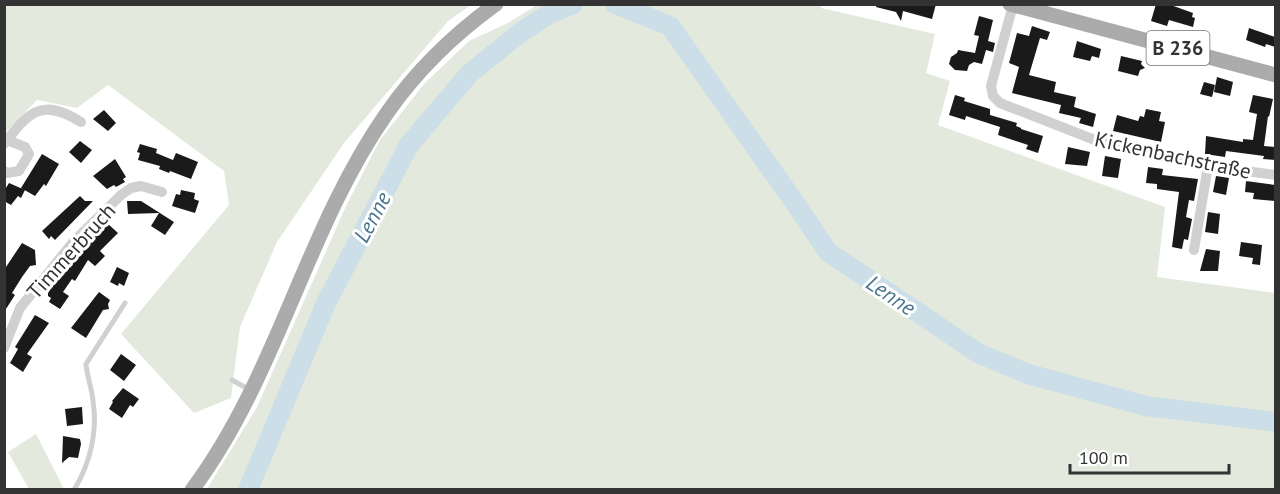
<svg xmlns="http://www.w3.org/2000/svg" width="1280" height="494" font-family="'PT Sans',sans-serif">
<rect width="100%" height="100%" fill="#fff"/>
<path fill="#e3e9dd" d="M 5,5 L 471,5 L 448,21 L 344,143 L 277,242 L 240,327 L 231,398 L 194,413 L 121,334 L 229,205 L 224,171 L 108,85 L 77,108 L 37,100 L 5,133 Z
M 537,5 L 821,5 L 821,8 L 935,34 L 926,73 L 950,81 L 938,125 L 1165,207 L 1157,277 L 1275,293 L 1275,489 L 207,489 L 257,407 L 347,204 L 380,140 L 424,84 L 469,41 L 508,23 Z
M 36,434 L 64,489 L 29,489 L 8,452 Z"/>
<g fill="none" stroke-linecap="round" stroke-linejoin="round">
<path stroke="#ccdee7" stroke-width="20" d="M 615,4 L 670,26 L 795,203 L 828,252 L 978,353 L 1028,374 L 1146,406 L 1276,422
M 248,490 L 326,303 L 409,145 L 470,73 L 521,32 L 549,14 L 573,4"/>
</g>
<path fill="#1a1a1a" d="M 877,4 L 936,4 L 932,19 L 903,11 L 901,21 L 896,12 L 876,7 Z
M 1156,4 L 1168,4 L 1193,13 L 1192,17 L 1195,18 L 1193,27 L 1169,20 L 1167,26 L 1151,21 Z
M 979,16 L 993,20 L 988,41 L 995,43 L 993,52 L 986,50 L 982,64 L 974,62 L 969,65 L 967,71 L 955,70 L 949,64 L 951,57 L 957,53 L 958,50 L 975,53 L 979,36 L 974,35 Z
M 1032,26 L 1050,32 L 1047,40 L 1040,38 L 1029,75 L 1056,82 L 1054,92 L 1076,97 L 1074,107 L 1096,114 L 1093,127 L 1079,123 L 1081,118 L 1059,113 L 1061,105 L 1012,93 L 1019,67 L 1009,63 L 1017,33 L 1029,36 Z
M 1249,28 L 1275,37 L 1275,47 L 1266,44 L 1265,47 L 1246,40 Z
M 1077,41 L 1101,49 L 1099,58 L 1092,56 L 1090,61 L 1073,57 Z
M 1121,56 L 1142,61 L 1141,64 L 1145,68 L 1140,70 L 1138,76 L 1118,71 Z
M 1217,77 L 1233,82 L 1230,96 L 1214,92 Z
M 1204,82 L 1215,85 L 1212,97 L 1200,94 Z
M 955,95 L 965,98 L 964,101 L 990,109 L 990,115 L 1017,123 L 1016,126 L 1021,128 L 1021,129 L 1043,136 L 1038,153 L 1026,149 L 1028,145 L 998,135 L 1000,127 L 966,116 L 965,120 L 949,115 Z
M 1253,95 L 1273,99 L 1269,117 L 1268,116 L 1264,146 L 1275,147 L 1275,160 L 1263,159 L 1264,156 L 1226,151 L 1225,157 L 1205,154 L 1206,136 L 1243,142 L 1243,139 L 1253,140 L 1257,114 L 1249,112 Z
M 1146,109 L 1161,112 L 1159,121 L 1165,122 L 1161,142 L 1113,131 L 1117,115 L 1138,121 L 1140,116 L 1144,117 Z
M 104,110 L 116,123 L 108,131 L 93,119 Z
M 80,141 L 92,150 L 81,163 L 69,152 Z
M 140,144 L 157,149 L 156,153 L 173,160 L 176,153 L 198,162 L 191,179 L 170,171 L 169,173 L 159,169 L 160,166 L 138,160 L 140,153 L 137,152 Z
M 1068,147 L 1090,152 L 1087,166 L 1065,164 Z
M 42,154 L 59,164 L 46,186 L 44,184 L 35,196 L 21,188 Z
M 1105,156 L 1121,159 L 1118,178 L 1102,176 Z
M 115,159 L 126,177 L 123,179 L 125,182 L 116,187 L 114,185 L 107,189 L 93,176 Z
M 1148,167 L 1163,169 L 1162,175 L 1198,179 L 1194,201 L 1189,200 L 1186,217 L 1192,219 L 1188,240 L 1184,239 L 1182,249 L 1172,247 L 1179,192 L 1157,189 L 1157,184 L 1146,183 Z
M 1216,176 L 1229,178 L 1226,195 L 1213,192 Z
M 1246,181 L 1275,185 L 1275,201 L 1253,199 L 1254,193 L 1245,192 Z
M 9,183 L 25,190 L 21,198 L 18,196 L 11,205 L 4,201 L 4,191 Z
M 181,190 L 195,193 L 194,199 L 199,201 L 195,213 L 172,206 L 176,194 L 180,195 Z
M 80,196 L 85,201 L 93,201 L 55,240 L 51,236 L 49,239 L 42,231 Z
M 127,201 L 141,201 L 174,222 L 165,235 L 151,226 L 159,213 L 128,214 Z
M 1208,212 L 1220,214 L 1218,234 L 1205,232 Z
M 107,223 L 118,233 L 100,251 L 105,256 L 95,266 L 88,260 L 75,281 L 72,279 L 63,292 L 69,296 L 60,309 L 49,302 L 51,298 L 48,296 L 48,293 L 68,260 L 70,260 L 101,227 L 102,228 Z
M 1241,242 L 1262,245 L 1260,265 L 1252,264 L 1253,258 L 1239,256 Z
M 22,243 L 35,250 L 36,265 L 30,266 L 22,277 L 12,293 L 15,295 L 4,312 L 4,270 Z
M 1206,249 L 1220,251 L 1218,271 L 1200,271 Z
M 117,267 L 129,273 L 124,286 L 119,283 L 118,286 L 110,282 Z
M 99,292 L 110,300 L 108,304 L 109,309 L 103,310 L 86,338 L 71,328 Z
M 35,315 L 49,323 L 27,354 L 32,357 L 23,372 L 10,363 L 18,349 L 15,347 Z
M 121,354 L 136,365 L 124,381 L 110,370 Z
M 123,388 L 139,399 L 133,407 L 130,405 L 122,418 L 109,409 L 113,402 L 112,401 Z
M 82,407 L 83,424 L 67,426 L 65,409 Z
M 63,436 L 80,439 L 81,444 L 78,458 L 69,457 L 62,463 Z"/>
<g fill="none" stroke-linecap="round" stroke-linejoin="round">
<path stroke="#d0d0d0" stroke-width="5" d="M 232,380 L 250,390
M 74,490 C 90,464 98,431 93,401 C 92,389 87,376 86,364 L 125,303"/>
<path stroke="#d0d0d0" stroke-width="10" d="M 1013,5 L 991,86 L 993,96 L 1000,103 L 1100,142 L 1208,166 L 1276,175
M 4,144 C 29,112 41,97 81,122
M 4,171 L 7,173 L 19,171 L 29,154 L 25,147 L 7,140
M 1194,250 L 1208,166
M 4,348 L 20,308 L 74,241 L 121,195 L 131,188 L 141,186 L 162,192"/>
<path stroke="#ababab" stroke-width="15" d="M 1010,4 L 1276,75
M 192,490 C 278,375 305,230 387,113 C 417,70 453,35 496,4"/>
</g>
<g text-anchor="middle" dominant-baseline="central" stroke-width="6" stroke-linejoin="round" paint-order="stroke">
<rect fill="#fff" stroke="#707070" stroke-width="1.5" x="1146.5" y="31" width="63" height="34" rx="4.5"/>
<g font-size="20" font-weight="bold" fill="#333">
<text x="1178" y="48">B 236</text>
</g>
<g font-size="21" fill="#333" stroke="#fff">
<text transform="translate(1173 155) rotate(12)">Kickenbachstraße</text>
<text transform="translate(71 251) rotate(-48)">Timmerbruch</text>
</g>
<g font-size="22" font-style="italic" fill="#47758f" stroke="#fff">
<text transform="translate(372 217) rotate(-62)">Lenne</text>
<text transform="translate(891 295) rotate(34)">Lenne</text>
</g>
</g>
<rect width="1280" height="494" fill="none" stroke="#333333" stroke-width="12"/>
<path d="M1070 464v9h159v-9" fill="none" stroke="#333333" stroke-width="3"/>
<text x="1079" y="464" font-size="18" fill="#333333" stroke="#ffffff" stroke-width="4.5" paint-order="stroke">100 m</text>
</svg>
